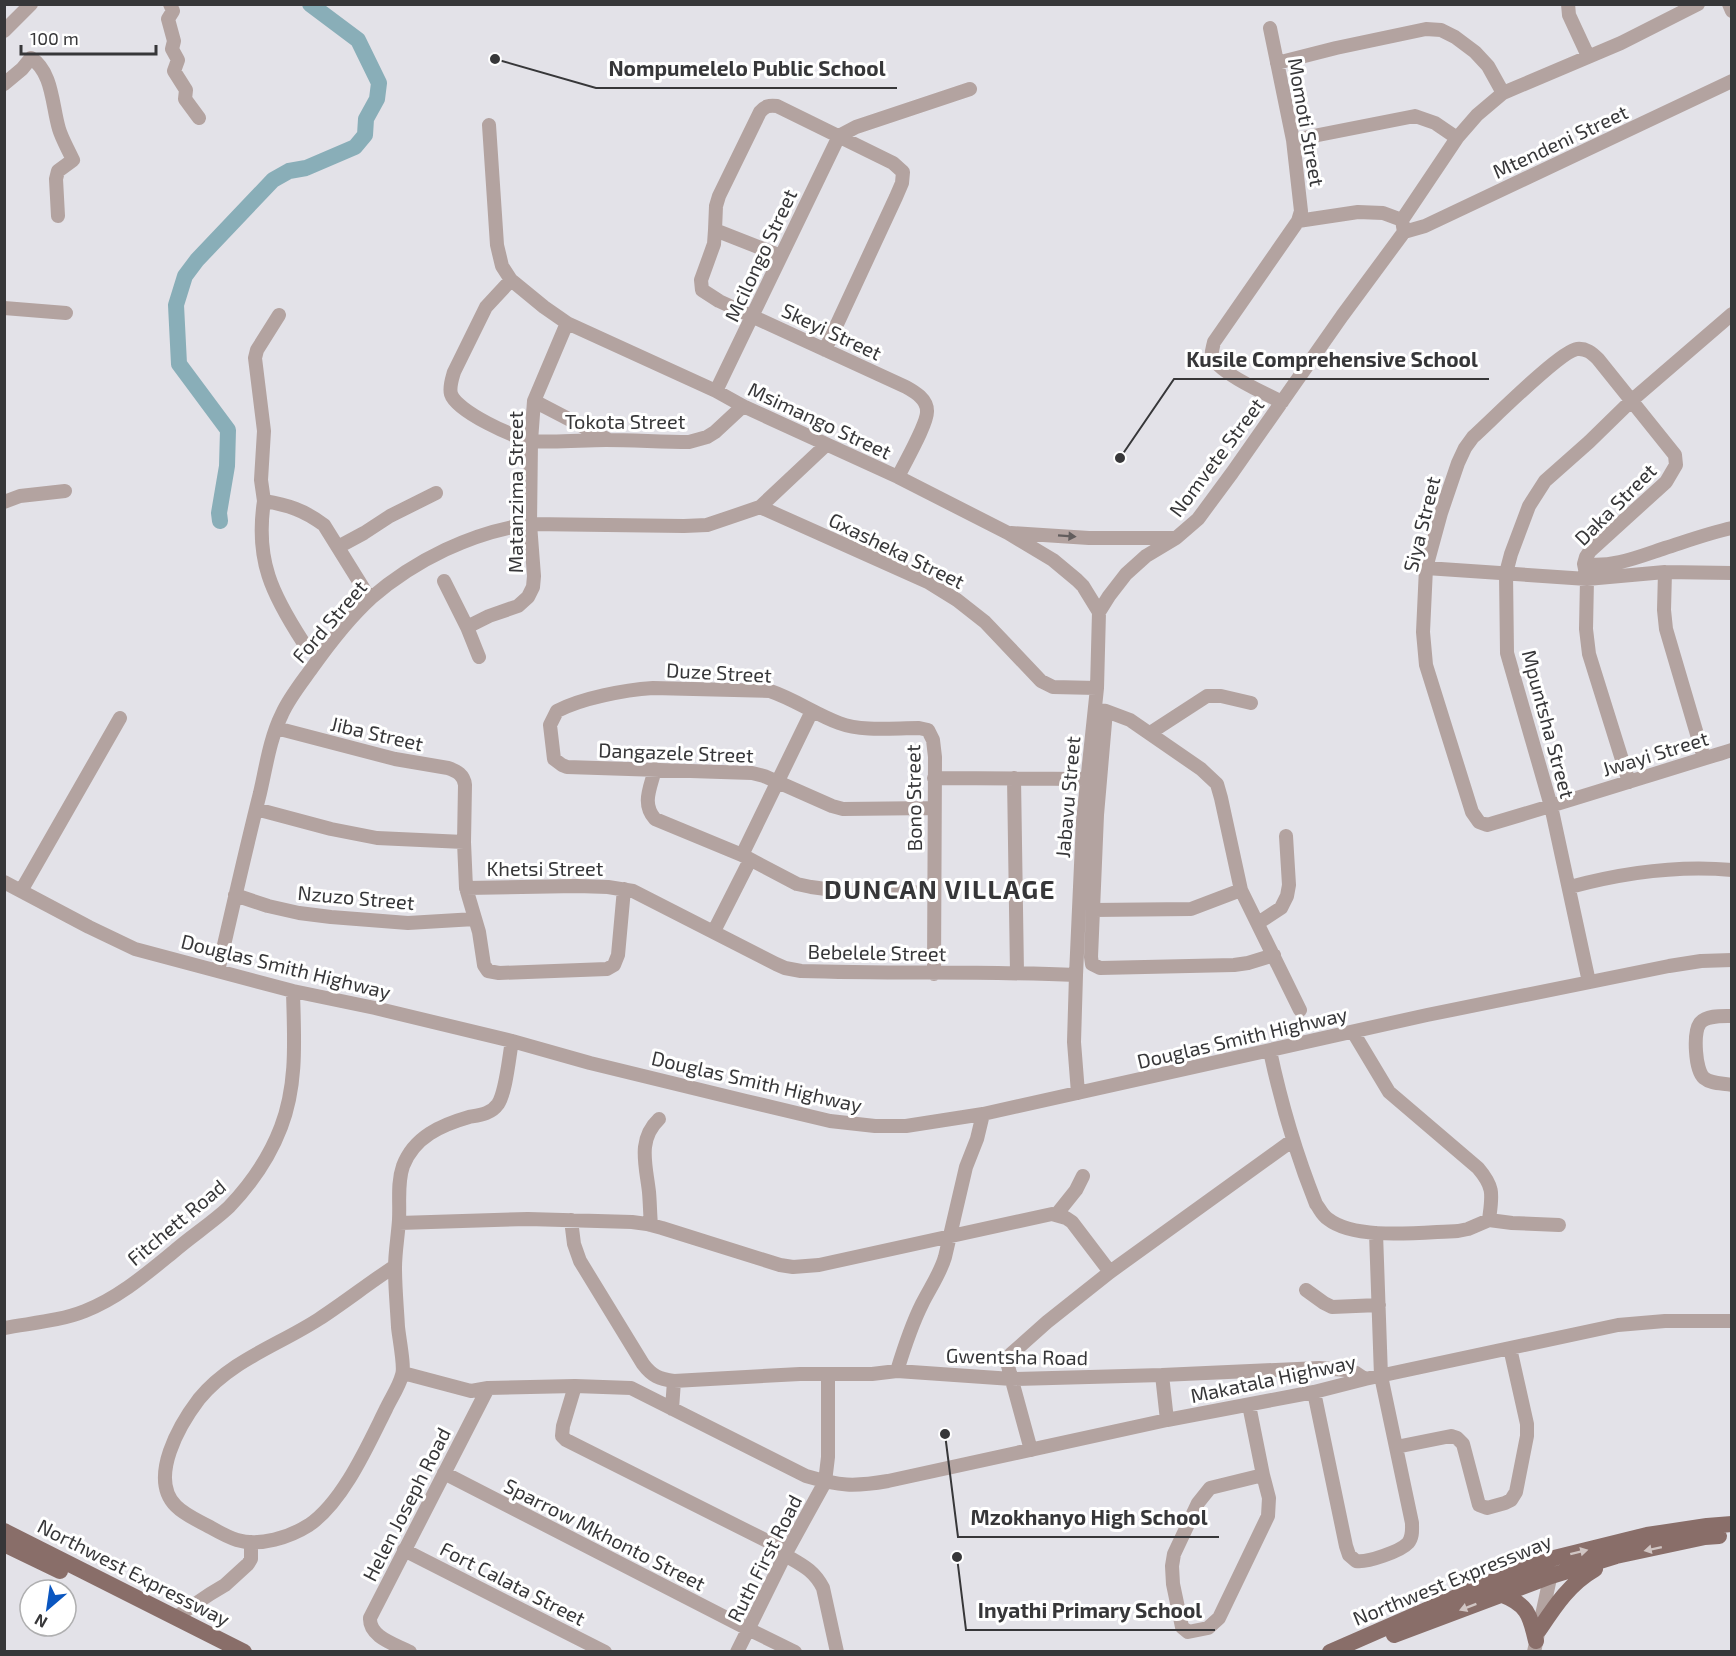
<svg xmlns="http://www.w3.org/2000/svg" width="1736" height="1656" font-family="'Exo 2',sans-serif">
<rect width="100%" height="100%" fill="#e3e2e8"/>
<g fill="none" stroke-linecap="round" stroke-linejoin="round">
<path stroke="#89aeb8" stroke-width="16" d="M 220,521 L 219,513 L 227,466 L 228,430 L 179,364 L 176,305 L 185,276 L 197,260 L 273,180 L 289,171 L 306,168 L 355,147 L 365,135 L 366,119 L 377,99 L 379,83 L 358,40 L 310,4"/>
<path stroke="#b3a3a0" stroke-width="14" d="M 170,4 L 173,11 L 168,19 L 174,41 L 172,49 L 178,60 L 174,71 L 186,90 L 185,99 L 199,118
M 1568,4 L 1569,15 L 1588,56
M 1729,4 L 1732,11
M 1270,28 L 1293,140 L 1301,211 L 1298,221 L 1214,342 C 1213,347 1211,352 1212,356 C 1215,371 1268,395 1282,402
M 4,31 L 31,4
M 1277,63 L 1336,48 L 1426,29 L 1441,30 L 1455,37 L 1475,52 L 1488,66 L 1503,93
M 4,84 L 22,69 L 31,58 C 53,72 52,106 59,129 C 62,139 68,149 73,160 L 58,171 L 56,179 L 58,216
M 489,125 L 497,245 L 502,266 L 511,280 L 544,307 L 567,323 L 716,391 L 743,406 L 898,477 L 1008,533 L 1053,560 L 1077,580 L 1083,586 L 1099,612
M 839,136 L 856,127 L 970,89
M 1293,140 L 1415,116 L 1435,123 L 1457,138
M 1298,221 L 1358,212 L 1383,213 L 1402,220
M 715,230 L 714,244 L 701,280 L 702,290 L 719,301 L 906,387 C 915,392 927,399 927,411 C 928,423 904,464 898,477
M 1404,232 L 1402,220 L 1457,138 L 1477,115 L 1503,93 L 1621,43 L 1698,4
M 1404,232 L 1425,226 L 1732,81
M 781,256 L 715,230 L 716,206 L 719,196 L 760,112 C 765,106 769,105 777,106 L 893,163 L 903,172 L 902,183 L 896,197 L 825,350
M 511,280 L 486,307 L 454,372 C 452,379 449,387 451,394 C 456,411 516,439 533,441 C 557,443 582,440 606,440 C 634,440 661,442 689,442 L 707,437 L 715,432 L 743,406
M 4,308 L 66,313
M 716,391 L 839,136
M 534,401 L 607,439
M 264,501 L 261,480 L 264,431 L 255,358 L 257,350 L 279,315
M 4,502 L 20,496 L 65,491
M 760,507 L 928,582 L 957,600 L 985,622 L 1041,681 L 1053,687 L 1097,688
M 1011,533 L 1089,538 L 1174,538
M 338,547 L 364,533 L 390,516 L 436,493
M 1584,564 C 1612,568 1638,557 1665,548 C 1687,541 1709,533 1732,528
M 1426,568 L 1587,579 L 1665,572 L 1732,573
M 1665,572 L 1664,610 L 1666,629 L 1704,758
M 444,581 L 467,627 L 479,657
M 467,627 L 489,616 L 518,606 L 528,597 L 533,587 L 534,576 L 530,524 L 531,441 L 534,401 L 567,323
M 303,642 C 272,594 255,560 264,501 C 288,505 304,510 324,525 L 370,599
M 1099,710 L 1106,711 L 1130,720 L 1201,769 L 1217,784 L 1221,798 L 1241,890 L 1300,1010
M 1106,711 L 1097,815 L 1091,957 L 1092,964 L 1100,968 L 1234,965 L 1248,963 L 1274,955
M 276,728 L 395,759 L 448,768 C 457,771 464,775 465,785 L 464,842 L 466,888 L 479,932 L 484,965 L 488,971 L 499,973 L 607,969 L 614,965 L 618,955 L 624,889
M 1150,733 L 1207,696 L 1221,696 L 1251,703
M 655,769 C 651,787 641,803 655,819 L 742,855 L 797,884 L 811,887 L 826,889 L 933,893
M 934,778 L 1087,779
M 1014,778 L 1017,973
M 1629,782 L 1589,654 L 1586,629 L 1587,579 L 1584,564 L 1586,557 L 1590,551 L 1666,482 L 1676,465 L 1675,455 L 1598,359 C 1592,353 1586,348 1577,349 C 1560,351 1490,422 1473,437 L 1465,448 L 1458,463 L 1441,513 L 1426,568 L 1423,632 L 1426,665 L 1472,812 L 1479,822 L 1487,825 C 1569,801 1650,775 1732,750
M 256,809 L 331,829 L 377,838 L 464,842
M 742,855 L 812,711
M 4,882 L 89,927 L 135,949 L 293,991 L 375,1008 L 512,1041 L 590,1063 L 746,1101 L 830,1121 L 875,1126 L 906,1126 L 983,1114 L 1427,1015 L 1669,966 L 1701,961 L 1732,960
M 1570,887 C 1622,873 1677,865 1732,870
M 466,888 L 577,886 L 608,887 L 633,891 L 776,964 L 785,968 L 801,971 C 892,974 984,971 1076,975
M 21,891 L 120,718
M 235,895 L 268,906 L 299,913 L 331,917 L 408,923 L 475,919
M 1093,910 L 1191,909 L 1241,890
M 1258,923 L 1281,908 L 1287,896 L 1289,885 L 1286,836
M 714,931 L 750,860
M 218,971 C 232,911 245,852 260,793 C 266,767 270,738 282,714 C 289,698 302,682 312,668 C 329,644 349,618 371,598 C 415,560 472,532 530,524 L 684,526 L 707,525 L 760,507 L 826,445
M 934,974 L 935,757 L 933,740 L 928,730 L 919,728 C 893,728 863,732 839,723 C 815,714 794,699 770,691 L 653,688 C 624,690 582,698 557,711 L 550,725 L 554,759 L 562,765 L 567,767 L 752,773 L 764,776 L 832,806 L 843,809 L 934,808
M 1589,982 L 1551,806 L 1507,653 L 1506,573 L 1511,554 L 1529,506 L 1545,481 L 1589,442 L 1631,401 L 1732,314
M 1732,1016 C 1722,1016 1707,1015 1700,1023 C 1693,1033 1695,1070 1704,1078 C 1711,1084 1723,1083 1732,1085
M 1353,1032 L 1389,1092 L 1478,1168 C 1495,1188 1492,1195 1489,1220
M 1270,1051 C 1281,1103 1296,1154 1316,1204 C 1320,1209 1322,1215 1328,1219 C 1356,1241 1423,1232 1458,1231 L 1468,1229 L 1489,1220 L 1512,1223 L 1559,1225
M 1078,1093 L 1074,1042 L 1076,975 L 1083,821 L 1097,688 L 1099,612 L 1109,596 L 1126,574 L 1146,556 L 1176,538 L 1198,519 L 1232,473 L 1342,316 L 1404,232
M 1056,1215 L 1076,1190 L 1083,1176
M 571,1220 L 574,1244 L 580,1261 L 643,1364 C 652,1376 659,1379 674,1381
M 399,1223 L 528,1219 L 632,1222 L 647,1224 L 662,1228 L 780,1265 L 793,1267 L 819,1265 L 1052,1214 L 1066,1218 L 1072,1222 L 1110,1272
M 651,1225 C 650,1214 650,1203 649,1192 C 646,1165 637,1140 659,1119
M 395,1266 C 369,1283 345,1302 319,1319 C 279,1345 231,1360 199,1399 C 180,1424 148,1478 176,1506 C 185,1515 197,1520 208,1526 C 217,1531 227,1537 237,1540 C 260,1547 290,1537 309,1525 C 343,1502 368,1445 386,1409 C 391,1398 399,1387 402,1375 C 405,1367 399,1338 398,1327 C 397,1308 395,1288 395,1268 C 395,1252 398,1236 399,1220 C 400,1202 397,1183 403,1166 C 414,1137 441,1125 469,1117 C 480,1115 491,1114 498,1104 C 506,1092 509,1057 512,1041
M 1306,1290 L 1324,1303 L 1332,1307 L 1379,1305
M 4,1328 C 31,1323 60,1321 85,1311 C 118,1298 145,1275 172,1253 C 190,1237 212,1223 229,1207 C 250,1185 270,1156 281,1127 C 298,1083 294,1036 293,991
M 897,1371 C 904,1348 911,1326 922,1304 C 930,1288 940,1274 945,1257 L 966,1167 L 977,1139 L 983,1114
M 403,1373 L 471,1391 L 488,1388 L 575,1386 L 631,1388 L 806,1476 C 840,1486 853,1487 888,1481 L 1167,1420 L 1314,1392 L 1365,1379 L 1618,1325 L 1665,1321 L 1732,1321
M 1162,1375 L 1319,1368 L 1346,1370 L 1356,1373 L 1365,1379
M 575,1386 L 563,1426 L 562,1436 L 566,1440 L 787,1551
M 1314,1392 L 1346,1546 L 1349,1555 L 1356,1561 C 1367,1563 1401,1551 1408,1543 C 1413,1537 1412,1530 1412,1523 L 1381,1376 L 1376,1233
M 1249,1405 L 1263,1475 L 1269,1498 L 1268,1516 L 1219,1618 L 1208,1628 L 1188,1632 L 1182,1627 L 1173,1584 L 1172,1566 L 1174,1554 L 1198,1503 L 1210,1488 L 1263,1475
M 672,1409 L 674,1381 L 800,1374 L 872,1374 L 897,1371 L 1012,1379 L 1162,1375 L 1167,1420
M 1396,1447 L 1451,1436 L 1457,1438 L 1463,1444 L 1479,1505 L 1487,1508 L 1505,1503 L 1511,1500 L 1516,1492 L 1527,1436 L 1527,1424 L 1510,1348
M 1031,1450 L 1008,1366 L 1007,1362 L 1011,1354 L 1047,1322 L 1110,1272 L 1293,1140
M 444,1473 L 748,1629 L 795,1652
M 404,1550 L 605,1652
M 785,1555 C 802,1565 814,1570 823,1588 L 837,1652
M 176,1617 L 210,1594 L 225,1585 L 248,1564 L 251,1559 L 251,1542
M 410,1652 C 395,1644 369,1637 370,1618 L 488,1388
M 737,1652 L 787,1551 L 825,1482 L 828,1457 L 828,1375
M 1534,1652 L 1552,1569"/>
<path stroke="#896e69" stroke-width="16" d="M 4,1531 L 244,1652
M 4,1544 L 60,1571
M 1500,1594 C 1527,1604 1530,1614 1536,1641
M 1539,1630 C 1555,1606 1569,1584 1595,1569
M 1394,1635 L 1551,1576 L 1616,1556 L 1705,1537 L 1719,1536
M 1330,1652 L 1488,1583 L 1554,1558 L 1647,1535 L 1707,1526 L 1732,1524"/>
</g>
<defs><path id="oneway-solid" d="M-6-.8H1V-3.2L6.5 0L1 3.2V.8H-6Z" transform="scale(1.5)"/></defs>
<use fill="#625d5d" href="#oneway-solid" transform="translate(1067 536) rotate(4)"/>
<g fill="#d0c5c3">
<use href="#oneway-solid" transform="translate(1653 1549) rotate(168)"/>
<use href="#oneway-solid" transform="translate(1579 1552) rotate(-14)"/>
<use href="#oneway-solid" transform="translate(1468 1607) rotate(159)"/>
</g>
<g text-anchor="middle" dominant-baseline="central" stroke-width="6" stroke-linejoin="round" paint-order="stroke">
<g font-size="20" fill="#373739" stroke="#fff">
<text transform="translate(1307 122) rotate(80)">Momoti Street</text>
<text transform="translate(1560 141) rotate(-25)">Mtendeni Street</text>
<text transform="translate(760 255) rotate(-65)">Mcilongo Street</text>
<text transform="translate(832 331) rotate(25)">Skeyi Street</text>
<text transform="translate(820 420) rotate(25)">Msimango Street</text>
<text x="625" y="421">Tokota Street</text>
<text transform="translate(1216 457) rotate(-53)">Nomvete Street</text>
<text transform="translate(515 492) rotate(-90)">Matanzima Street</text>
<text transform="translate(1615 504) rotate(-45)">Daka Street</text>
<text transform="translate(1421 524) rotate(-76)">Siya Street</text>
<text transform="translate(897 550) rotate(26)">Gxasheka Street</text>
<text transform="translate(329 621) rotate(-49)">Ford Street</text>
<text transform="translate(719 672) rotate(3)">Duze Street</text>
<text transform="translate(1549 724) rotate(75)">Mpuntsha Street</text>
<text transform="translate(377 733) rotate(13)">Jiba Street</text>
<text transform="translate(676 752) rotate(2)">Dangazele Street</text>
<text transform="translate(1655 753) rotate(-17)">Jwayi Street</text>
<text transform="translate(1067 797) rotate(-85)">Jabavu Street</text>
<text transform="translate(913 798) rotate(-91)">Bono Street</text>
<text x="545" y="868">Khetsi Street</text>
<text transform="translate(356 897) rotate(5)">Nzuzo Street</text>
<text transform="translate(877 952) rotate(1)">Bebelele Street</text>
<text transform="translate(286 966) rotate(14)">Douglas Smith Highway</text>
<text transform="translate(1242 1037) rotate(-13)">Douglas Smith Highway</text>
<text transform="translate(757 1081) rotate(13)">Douglas Smith Highway</text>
<text transform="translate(176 1222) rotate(-40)">Fitchett Road</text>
<text transform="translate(1017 1356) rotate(1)">Gwentsha Road</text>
<text transform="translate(1273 1378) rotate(-12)">Makatala Highway</text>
<text transform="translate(406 1504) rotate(-63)">Helen Joseph Road</text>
<text transform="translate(605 1534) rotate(27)">Sparrow Mkhonto Street</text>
<text transform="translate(764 1558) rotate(-63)">Ruth First Road</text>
<text transform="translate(134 1572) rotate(27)">Northwest Expressway</text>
<text transform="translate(1452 1579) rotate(-22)">Northwest Expressway</text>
<text transform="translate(513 1583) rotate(27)">Fort Calata Street</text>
</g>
<g font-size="26" font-weight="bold" letter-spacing="1.5" fill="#373739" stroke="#fff">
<text x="940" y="888">DUNCAN VILLAGE</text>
</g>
</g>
<path fill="none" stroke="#373739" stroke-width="2" d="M495 59L596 88H897M1120 458L1174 379H1489M945 1434L958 1537H1219M957 1557L966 1630H1215"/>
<g fill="#373739" stroke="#fff" stroke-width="2">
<circle cx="495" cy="59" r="6"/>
<circle cx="1120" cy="458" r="6"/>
<circle cx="945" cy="1434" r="6"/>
<circle cx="957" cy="1557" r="6"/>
</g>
<g font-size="21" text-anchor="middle" font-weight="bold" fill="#373739" stroke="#fff" stroke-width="6" stroke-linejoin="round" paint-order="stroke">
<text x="747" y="76">Nompumelelo Public School</text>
<text x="1332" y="367">Kusile Comprehensive School</text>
<text x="1089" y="1525">Mzokhanyo High School</text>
<text x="1090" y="1618">Inyathi Primary School</text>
</g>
<rect width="1736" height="1656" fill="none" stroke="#373739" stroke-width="12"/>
<g transform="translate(48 1608) rotate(209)"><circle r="28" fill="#ffffff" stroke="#afafb0" stroke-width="1.5"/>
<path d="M0-4.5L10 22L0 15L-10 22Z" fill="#0a56c0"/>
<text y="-9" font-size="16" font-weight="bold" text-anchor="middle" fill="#373739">N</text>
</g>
<path d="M21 45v9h135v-9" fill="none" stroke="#373739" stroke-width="3"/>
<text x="30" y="45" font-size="18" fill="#373739" stroke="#ffffff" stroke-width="4.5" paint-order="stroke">100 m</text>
</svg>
